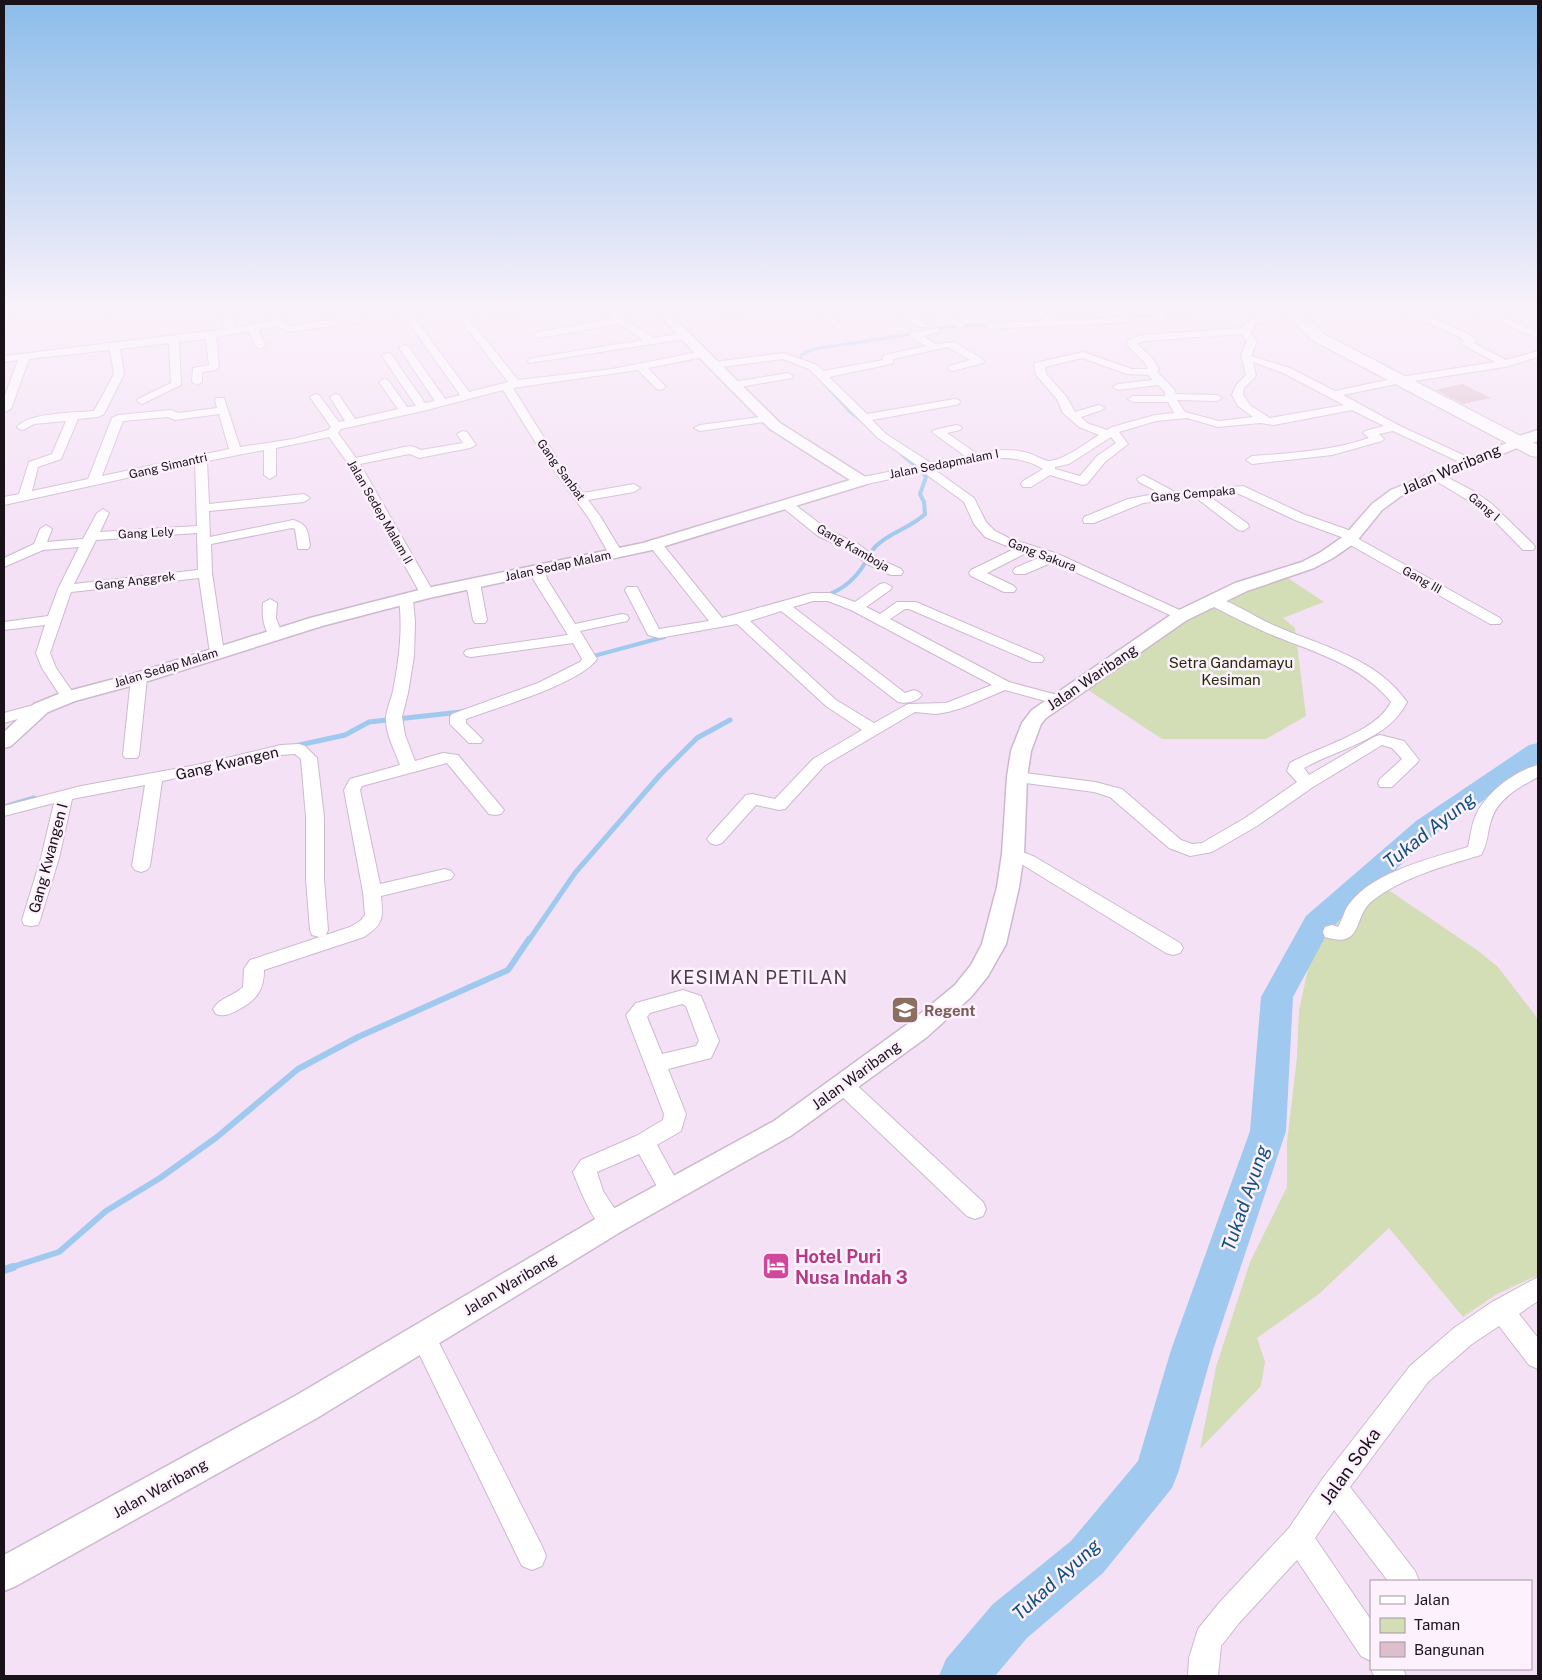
<svg xmlns="http://www.w3.org/2000/svg" width="1542" height="1680" font-family="'Public Sans',sans-serif">
<rect width="100%" height="100%" fill="#f5e1f6"/>
<path fill="#d3deb6" d="M 1285,576 L 1324,602 L 1283,618 L 1295,628 L 1306,716 L 1266,739 L 1162,739 L 1082,686 L 1184,617 L 1251,585 Z
M 1390,891 L 1477,950 L 1498,967 L 1538,1019 L 1538,1275 L 1497,1294 L 1463,1317 L 1389,1228 L 1319,1294 L 1257,1338 L 1265,1362 L 1261,1386 L 1200,1449 L 1216,1367 L 1250,1262 L 1287,1187 L 1287,1142 L 1297,1057 L 1299,1010 L 1311,955 L 1333,926 L 1372,897 Z"/>
<g fill="none" stroke-linecap="round" stroke-linejoin="round">
<path stroke="#9fc9ee" stroke-width="3" d="M 1128,317 L 1177,313 L 1219,306
M 926,331 L 945,327 L 994,324
M 805,363 L 801,359 L 801,355 L 814,349 L 918,333
M 819,378 L 850,412 L 862,421
M 901,454 L 922,472"/>
<path stroke="#9fc9ee" stroke-width="4" d="M 827,595 C 844,589 856,578 865,563 C 868,557 871,551 876,546 C 890,532 911,528 925,514 L 924,502 L 920,494 L 926,477 L 921,470
M 590,657 L 664,637"/>
<path stroke="#9fc9ee" stroke-width="5" d="M 295,746 L 345,735 L 369,722 L 461,712
M 4,807 L 34,798
M 529,940 L 575,873 L 660,775 L 697,738 L 730,720"/>
<path stroke="#9fc9ee" stroke-width="6" d="M 9,1268 L 59,1252 L 106,1211 L 160,1178 L 217,1137 L 298,1069 L 358,1037 L 508,970 L 529,939"/>
<path stroke="#9fc9ee" stroke-width="8" d="M 4,1270 L 13,1267"/>
<path fill="#9fc9ee" fill-rule="evenodd" d="M 1538,743 L 1538,763 L 1436,833 L 1329,930 L 1293,997 L 1286,1131 L 1213,1350 L 1178,1473 L 1172,1488 L 1103,1573 L 1027,1638 L 995,1676 L 939,1676 L 946,1659 L 993,1604 L 1071,1541 L 1138,1461 L 1171,1350 L 1250,1131 L 1261,997 L 1306,916 L 1416,821 L 1529,745 Z"/>
</g>
<path fill="#dcbfca" d="M 1462,384 L 1491,398 L 1463,404 L 1436,390 Z"/>
<g fill="none" stroke-linecap="round" stroke-linejoin="round">
<g stroke="#cdb9ce" stroke-width="2">
<path id="minor" d="M 5,306 L 15,306 L 7,319 L 4,320 Z
M 107,306 L 117,306 L 112,312 L 109,313 L 104,310 Z
M 220,306 L 230,306 L 235,328 L 274,321 L 268,306 L 309,306 L 304,309 L 280,312 L 284,322 L 289,326 L 332,320 L 337,323 L 332,326 L 287,332 L 278,326 L 259,330 L 265,346 L 260,349 L 255,346 L 249,331 L 216,337 L 219,366 L 216,370 L 202,372 L 202,382 L 197,385 L 192,382 L 193,368 L 209,365 L 206,339 L 179,342 L 181,385 L 142,404 L 137,401 L 138,399 L 171,383 L 169,343 L 120,349 L 124,374 L 104,414 L 98,417 L 78,419 L 61,459 L 38,467 L 32,491 L 88,479 L 112,418 L 118,415 L 171,410 L 178,413 L 217,408 L 215,400 L 216,398 L 224,398 L 240,447 L 293,439 L 328,430 L 331,427 L 310,397 L 315,394 L 319,395 L 339,422 L 345,421 L 330,397 L 335,394 L 339,395 L 355,419 L 398,409 L 379,382 L 384,379 L 388,380 L 407,407 L 416,406 L 382,356 L 387,353 L 391,354 L 425,403 L 435,401 L 399,348 L 404,345 L 408,346 L 445,399 L 460,395 L 409,323 L 394,306 L 404,306 L 417,321 L 469,392 L 508,382 L 458,317 L 463,314 L 466,315 L 518,380 L 612,369 L 703,351 L 708,354 L 703,357 L 648,368 L 666,387 L 661,390 L 657,389 L 638,370 L 513,388 L 558,460 L 583,493 L 634,484 L 640,488 L 634,492 L 588,500 L 600,516 L 623,554 L 616,558 L 609,554 L 588,517 L 547,461 L 503,390 L 423,411 L 341,429 L 338,433 L 356,458 L 404,447 L 412,446 L 421,450 L 463,443 L 457,434 L 463,431 L 467,432 L 476,445 L 470,448 L 419,458 L 410,454 L 404,455 L 360,464 L 434,593 L 427,597 L 420,593 L 347,462 L 329,437 L 276,448 L 276,475 L 270,479 L 264,475 L 264,450 L 207,461 L 209,504 L 304,494 L 310,498 L 304,502 L 209,511 L 210,537 L 293,520 C 308,524 308,532 310,546 L 308,549 L 298,549 L 295,529 L 292,528 L 211,544 L 212,573 L 224,653 L 222,656 L 212,656 L 210,653 L 199,578 L 71,592 L 50,653 L 56,668 L 76,697 L 73,700 L 63,700 L 42,668 L 36,653 L 45,625 L 4,630 L 4,622 L 48,616 L 58,589 L 79,547 L 43,550 L 4,567 L 4,558 L 34,544 L 40,529 L 46,525 L 52,529 L 47,542 L 83,539 L 97,513 L 103,509 L 109,513 L 100,532 L 197,526 L 195,463 L 4,505 L 4,497 L 19,494 L 29,462 L 52,454 L 66,421 L 34,424 L 23,430 L 19,429 L 17,427 C 30,412 74,413 94,411 L 114,374 L 110,350 L 29,359 L 11,409 L 5,412 L 4,398 L 18,360 L 4,362 L 4,356 L 225,329 ZM 219,414 L 229,449 L 102,476 L 123,421 L 168,417 L 175,420 ZM 197,533 L 198,570 L 74,584 L 96,540 Z
M 339,306 L 349,306 L 362,321 L 360,323 L 354,323 Z
M 514,306 L 537,306 L 532,309 L 483,316 L 478,313 L 483,310 Z
M 604,306 L 614,306 L 625,319 L 653,338 L 685,333 L 690,336 L 685,339 L 529,363 L 528,361 L 529,359 L 533,358 L 643,340 L 619,324 L 539,338 L 534,335 L 539,332 L 614,319 Z
M 712,306 L 755,306 C 745,314 721,315 712,306 Z
M 809,306 L 820,306 L 839,321 L 834,324 L 831,323 Z
M 887,306 L 898,306 L 928,325 L 926,327 L 920,327 Z
M 925,306 L 936,306 L 965,325 L 963,327 L 957,327 Z
M 1022,306 L 1033,306 L 1059,321 L 1131,316 L 1136,319 L 1131,322 L 990,329 L 985,326 L 990,323 L 1046,321 Z
M 1143,306 L 1154,306 L 1168,318 L 1163,321 L 1160,320 Z
M 1283,306 L 1289,306 L 1291,308 L 1254,325 L 1254,329 L 1250,332 L 1257,341 L 1251,356 L 1290,368 L 1335,391 L 1401,377 L 1495,362 L 1463,345 L 1462,343 L 1464,340 L 1459,337 L 1395,308 L 1393,306 L 1405,306 L 1467,333 L 1476,340 L 1474,343 L 1506,360 L 1538,351 L 1538,357 L 1505,367 L 1401,383 L 1343,395 L 1400,426 L 1472,459 L 1474,462 L 1468,466 L 1393,431 L 1379,434 L 1384,439 L 1382,441 L 1332,455 L 1252,464 L 1246,460 L 1252,456 C 1291,453 1331,451 1369,438 L 1363,433 L 1365,431 L 1384,426 L 1352,410 L 1274,425 L 1260,423 L 1218,427 L 1187,418 L 1156,421 L 1119,432 L 1128,444 L 1105,462 L 1087,484 L 1083,485 L 1050,475 L 1031,487 L 1023,487 L 1021,484 L 1023,481 L 1043,469 C 1008,448 973,462 935,470 L 974,498 L 986,522 L 995,531 L 1011,539 L 1058,554 L 1186,613 L 1188,616 L 1186,619 L 1181,620 L 1053,562 L 1025,574 L 1015,574 L 1013,571 L 1015,568 L 1041,557 L 1026,553 L 987,573 L 1014,586 L 1016,589 L 1014,592 L 1004,592 L 971,576 L 969,573 L 971,570 L 1014,549 L 985,537 L 974,524 L 964,502 L 923,472 L 862,485 L 858,484 L 856,481 L 858,478 L 918,466 L 878,438 L 809,369 L 783,359 L 714,368 L 709,365 L 714,362 L 784,353 L 817,365 L 823,371 L 883,360 L 882,358 L 885,355 L 926,346 L 911,337 L 911,333 L 939,328 L 939,332 L 923,336 L 936,344 L 954,342 L 983,359 L 984,361 L 983,363 L 953,371 L 949,370 L 948,368 L 949,366 L 970,360 L 948,347 L 893,359 L 893,363 L 886,365 L 829,377 L 867,414 L 955,399 L 959,400 L 960,402 L 959,404 L 955,405 L 872,420 L 886,434 L 931,463 L 965,456 L 932,432 L 934,430 L 956,425 L 960,426 L 962,428 L 960,430 L 947,433 L 977,454 C 996,450 1010,448 1028,453 C 1035,455 1044,461 1050,461 C 1068,458 1084,444 1099,435 L 1079,427 L 1063,413 L 1057,399 L 1036,375 L 1034,365 L 1035,363 L 1083,352 L 1132,369 L 1148,369 L 1144,362 L 1127,345 L 1128,340 L 1142,335 L 1242,328 L 1249,320 ZM 1241,334 L 1247,341 L 1241,355 L 1246,375 L 1237,384 L 1232,395 L 1238,406 L 1253,417 L 1219,421 L 1185,412 L 1177,400 L 1217,401 L 1222,398 L 1217,395 L 1176,394 L 1174,389 L 1157,372 L 1159,369 L 1152,358 L 1137,344 L 1144,341 ZM 1082,358 L 1127,374 L 1148,375 L 1153,380 L 1118,384 L 1113,387 L 1118,390 L 1158,385 L 1165,392 L 1165,396 L 1133,396 L 1128,399 L 1133,402 L 1168,402 L 1174,413 L 1155,415 L 1112,427 L 1107,430 L 1087,423 L 1081,417 L 1102,410 L 1104,408 L 1102,406 L 1098,405 L 1075,412 L 1066,396 L 1046,374 L 1045,367 ZM 1253,362 L 1283,373 L 1344,405 L 1270,418 L 1251,406 L 1243,395 L 1244,388 L 1256,376 ZM 1111,437 L 1116,443 L 1097,456 L 1080,476 L 1055,469 L 1055,467 L 1069,464 Z
M 1463,306 L 1476,306 L 1538,332 L 1538,338 Z
M 788,373 L 793,376 L 792,378 L 734,388 L 729,385 L 734,382 Z
M 767,416 L 771,417 L 773,419 L 771,421 L 700,431 L 694,428 L 700,425 Z
M 1435,471 L 1475,492 L 1492,504 L 1533,544 L 1535,547 L 1533,550 L 1523,550 L 1484,510 L 1431,478 L 1429,475 L 1431,472 Z
M 1143,475 L 1175,492 L 1243,486 L 1303,514 L 1357,533 L 1357,538 L 1500,618 L 1502,621 L 1500,624 L 1490,624 L 1345,542 L 1344,538 L 1295,520 L 1237,493 L 1209,496 L 1248,524 L 1249,527 L 1243,531 L 1238,530 L 1195,497 L 1143,503 L 1094,523 L 1084,523 L 1083,520 L 1084,517 L 1128,499 L 1160,493 L 1139,482 L 1137,479 Z
M 786,500 L 790,501 L 828,530 L 858,544 L 877,558 L 901,569 L 903,572 L 901,575 L 891,575 L 867,564 L 848,550 L 818,536 L 782,507 L 780,504 Z
M 655,540 L 660,541 L 722,618 L 812,593 L 830,593 L 855,602 L 880,584 L 885,583 L 892,587 L 890,590 L 866,607 L 880,614 L 897,602 L 916,602 L 1042,656 L 1044,659 L 1042,662 L 1032,662 L 909,609 L 905,609 L 890,619 L 1009,682 L 1065,697 L 1068,700 L 1065,703 L 1060,705 L 1005,690 L 965,707 L 948,712 L 936,714 L 915,712 L 825,765 L 785,809 L 779,810 L 756,805 L 722,843 L 716,845 L 710,843 L 707,839 L 710,835 L 746,795 L 752,794 L 775,799 L 813,759 L 862,730 L 826,706 L 737,624 L 659,638 L 648,635 L 625,590 L 627,587 L 637,587 L 659,629 L 709,621 L 648,544 ZM 813,601 L 828,601 L 851,610 L 992,685 L 946,703 L 908,704 L 874,723 L 836,700 L 750,621 L 781,611 L 898,702 C 905,704 917,702 922,695 L 919,692 L 914,690 L 905,693 L 793,607 Z
M 538,566 L 545,570 L 547,579 L 575,624 L 622,614 L 627,615 L 629,618 L 627,621 L 580,631 L 597,659 C 581,683 496,708 466,719 L 466,723 L 483,740 L 481,743 L 469,743 L 450,724 L 450,717 L 452,714 L 538,683 L 580,662 L 582,659 L 573,643 L 471,657 L 466,656 L 464,653 L 466,650 L 471,649 L 568,635 L 533,579 L 531,570 Z
M 473,579 L 480,583 L 487,620 L 485,623 L 475,623 L 473,620 L 466,583 Z
M 406,595 L 413,599 L 415,622 L 414,656 L 408,693 L 402,717 L 405,735 L 415,761 L 443,753 L 458,755 L 504,810 L 501,814 L 495,815 L 489,814 L 447,763 L 362,786 L 360,790 L 380,884 L 445,869 L 451,871 L 454,875 L 451,879 L 381,896 C 383,918 384,924 364,937 L 264,970 C 264,991 256,1000 238,1010 C 230,1014 225,1017 216,1014 L 213,1009 C 219,998 234,996 243,987 L 244,969 L 250,960 L 350,927 L 360,921 L 365,915 L 363,892 L 344,790 L 350,779 L 400,765 C 395,751 385,733 386,717 C 387,708 391,700 393,691 C 399,660 403,630 399,599 Z
M 1211,596 C 1232,601 1253,616 1273,625 C 1320,646 1376,657 1407,702 C 1389,740 1337,749 1304,768 L 1309,775 L 1374,737 L 1380,735 L 1404,741 L 1419,760 L 1417,763 L 1392,787 L 1380,787 L 1378,783 L 1380,779 L 1402,759 L 1392,748 L 1382,745 L 1313,787 L 1257,826 L 1212,852 L 1190,856 L 1169,848 L 1110,797 L 1094,792 L 1011,781 L 1009,777 L 1011,773 L 1017,772 L 1095,782 L 1122,789 L 1181,840 L 1192,844 L 1202,843 L 1245,818 L 1297,782 L 1287,771 L 1290,763 C 1318,747 1377,732 1391,702 C 1360,663 1309,651 1265,632 C 1245,623 1226,613 1206,603 L 1204,600 Z
M 270,599 L 277,603 L 276,618 L 282,634 L 280,637 L 270,637 C 263,626 262,616 263,603 Z
M 139,673 L 144,675 L 147,678 L 139,755 L 137,758 L 125,758 L 123,755 L 131,678 L 134,675 Z
M 41,703 L 46,705 L 49,708 L 46,711 L 4,723 L 4,713 Z
M 299,744 L 305,746 L 317,758 L 324,817 L 324,879 L 328,930 L 326,935 L 319,937 L 312,935 L 310,930 L 306,879 L 306,817 L 301,759 L 295,754 L 281,755 L 162,781 L 150,866 L 147,870 L 141,872 L 135,870 L 132,866 L 145,785 L 72,799 L 59,858 L 40,920 L 38,925 L 31,926 L 24,925 L 22,920 L 41,858 L 54,803 L 4,816 L 4,806 L 81,786 L 197,765 L 281,745 Z
M 1538,765 L 1538,777 C 1519,787 1497,799 1491,821 C 1487,833 1488,844 1481,855 C 1444,866 1403,877 1372,901 C 1352,918 1364,949 1325,937 L 1323,932 L 1325,927 L 1332,925 L 1338,927 C 1343,919 1344,910 1350,903 C 1373,872 1432,858 1468,847 C 1471,836 1471,824 1477,813 C 1488,791 1515,771 1538,765 Z
M 1013,848 L 1035,857 L 1180,943 L 1183,948 L 1180,953 L 1173,955 L 1166,953 L 1023,865 L 1007,858 L 1004,854 L 1007,850 Z
M 683,990 L 701,996 L 719,1041 L 711,1058 L 668,1069 L 686,1114 L 681,1131 L 657,1145 L 682,1190 L 679,1197 L 671,1199 L 663,1197 L 639,1154 L 597,1172 L 603,1191 L 624,1223 L 620,1230 C 615,1232 611,1234 605,1230 C 593,1223 578,1185 573,1172 L 581,1160 L 636,1136 L 663,1120 L 664,1114 L 626,1015 L 636,1003 ZM 682,1004 L 686,1006 L 699,1041 L 696,1046 L 662,1054 L 647,1017 L 650,1013 Z
M 843,1077 L 850,1079 L 983,1202 L 986,1209 L 983,1216 L 975,1219 L 967,1216 L 836,1091 L 832,1085 L 836,1079 Z
M 1538,1277 L 1538,1301 L 1519,1314 L 1538,1338 L 1538,1369 L 1529,1365 L 1499,1326 L 1472,1344 L 1428,1382 L 1350,1487 L 1415,1571 L 1419,1581 L 1388,1581 L 1334,1510 L 1315,1538 L 1371,1620 L 1371,1661 L 1361,1656 L 1297,1560 L 1239,1623 L 1221,1646 L 1218,1676 L 1188,1676 L 1189,1658 L 1198,1629 L 1219,1603 L 1289,1528 L 1323,1478 L 1410,1366 L 1454,1328 L 1492,1302 Z
M 423,1326 L 432,1329 L 542,1546 L 546,1556 L 542,1566 L 532,1570 L 522,1566 L 411,1337 L 414,1329 Z
M 1371,1669 L 1403,1669 L 1406,1676 L 1374,1676 Z"/>
</g>
<g stroke="#cdb9ce" stroke-width="3">
<path id="tertiary" d="M 652,306 L 664,306 L 689,333 L 780,423 L 867,478 L 869,481 L 867,484 L 652,550 L 429,598 L 322,626 L 145,682 L 75,701 L 48,712 L 11,746 L 4,748 L 4,732 L 34,704 L 61,693 L 133,674 L 310,618 L 427,588 L 643,543 L 850,480 L 770,429 L 681,339 Z
M 1519,438 L 1524,439 L 1526,442 L 1524,445 L 1401,496 L 1382,510 L 1356,542 L 1333,558 L 1314,568 L 1247,591 L 1187,620 L 1046,718 L 1041,724 L 1031,751 L 1027,777 L 1024,854 L 1019,887 L 1006,944 L 988,976 L 971,997 L 927,1037 L 792,1135 L 622,1231 L 317,1418 L 16,1586 L 4,1591 L 4,1555 L 295,1396 L 602,1215 L 774,1121 L 909,1023 L 955,985 L 971,965 L 982,944 L 997,887 L 1002,854 L 1007,777 L 1011,751 L 1022,723 L 1032,710 L 1175,612 L 1235,583 L 1302,562 L 1321,552 L 1344,536 L 1372,504 L 1391,490 Z"/>
</g>
<g stroke="#cdb9ce" stroke-width="3">
<path id="secondary" d="M 1538,430 L 1538,441 L 1519,447 L 1513,446 L 1511,442 L 1513,438 Z"/>
</g>
<g stroke="#cdb9ce" stroke-width="2">
<path id="primary" d="M 1276,306 L 1293,306 L 1324,334 L 1538,445 L 1538,457 L 1531,456 L 1312,340 Z"/>
</g>
<use href="#minor" fill="#fff" fill-rule="evenodd"/>
<use href="#tertiary" fill="#fff" fill-rule="evenodd"/>
<use href="#secondary" fill="#fff" fill-rule="evenodd"/>
<use href="#primary" fill="#fff" fill-rule="evenodd"/>
</g>
<linearGradient id="sky" x2="0" y2="1"><stop stop-color="#8bbcea"/><stop offset="0.57" stop-color="#faf2fb"/><stop offset="1" stop-color="#faf2fb" stop-opacity="0"/></linearGradient>
<rect width="1542" height="541" fill="url(#sky)"/>
<defs>
<g id="school-square" transform="scale(1.4375)"><rect x="-9" y="-9" width="18" height="18" rx="4" fill="#8d6e63" stroke="#fdf1fe"/><path d="M0-5L7-2L0 1L-7-2ZM-4 1L0 2.5L4 1V4Q0 6-4 4Z" fill="#fff"/></g>
<g id="hotel-square" transform="scale(1.4375)"><rect x="-9" y="-9" width="18" height="18" rx="4" fill="#d1479c" stroke="#fdf1fe"/><path d="M-6-4.5h1.5V1H6V5H4.5V3h-9V5H-6ZM-4 0a1.8 1.8 0 1 1 3.6 0ZM.5 0V-2.5h3Q6-2.5 6 0Z" fill="#fff"/></g>
</defs>
<g fill-rule="evenodd">
<use href="#school-square" x="905" y="1010"/>
<use href="#hotel-square" x="776" y="1266"/>
</g>
<g text-anchor="middle" dominant-baseline="central" stroke-width="5" stroke-linejoin="round" paint-order="stroke">
<g font-size="12" fill="#191219" stroke="#fdf1fe">
<text transform="translate(944 464) rotate(-11)">Jalan Sedapmalam I</text>
<text transform="translate(168 466) rotate(-13)">Gang Simantri</text>
<text transform="translate(561 470) rotate(54)">Gang Sanbat</text>
<text transform="translate(1193 494) rotate(-5)">Gang Cempaka</text>
<text transform="translate(1484 507) rotate(40)">Gang I</text>
<text transform="translate(380 512) rotate(60)">Jalan Sedep Malam II</text>
<text transform="translate(146 533) rotate(-3)">Gang Lely</text>
<text transform="translate(853 548) rotate(30)">Gang Kamboja</text>
<text transform="translate(1042 555) rotate(21)">Gang Sakura</text>
<text transform="translate(558 566) rotate(-12)">Jalan Sedap Malam</text>
<text transform="translate(1422 580) rotate(29)">Gang III</text>
<text transform="translate(135 581) rotate(-7)">Gang Anggrek</text>
<text transform="translate(166 668) rotate(-17)">Jalan Sedap Malam</text>
</g>
<g font-size="15" fill="#191219" stroke="#fdf1fe">
<text transform="translate(1451 469) rotate(-23)">Jalan Waribang</text>
<text transform="translate(1092 677) rotate(-34)">Jalan Waribang</text>
<text transform="translate(227 763) rotate(-13)">Gang Kwangen</text>
<text transform="translate(48 858) rotate(-75)">Gang Kwangen I</text>
<text transform="translate(856 1075) rotate(-36)">Jalan Waribang</text>
<text transform="translate(510 1284) rotate(-31)">Jalan Waribang</text>
<text transform="translate(160 1488) rotate(-29)">Jalan Waribang</text>
</g>
<g font-size="15" fill="#262d06" stroke="#fdf1fe">
<text x="1231" y="662">Setra Gandamayu<tspan x="1231" dy="17">Kesiman</tspan></text>
</g>
<g font-size="15" font-weight="bold" fill="#785e54" stroke="#fdf1fe" text-anchor="start">
<text x="924" y="1010">Regent</text>
</g>
<g font-size="18" letter-spacing="1" fill="#4b3a4c" stroke="#fdf1fe">
<text x="759" y="977">KESIMAN PETILAN</text>
</g>
<g font-size="18" font-weight="bold" fill="#b23c85" stroke="#fdf1fe" text-anchor="start">
<text x="795" y="1256">Hotel Puri<tspan x="795" dy="21">Nusa Indah 3</tspan></text>
</g>
<g font-size="18" fill="#191219" stroke="#fdf1fe">
<text transform="translate(1350 1466) rotate(-54)">Jalan Soka</text>
</g>
<g font-size="19" font-style="italic" fill="#0f507f" stroke="#fdf1fe">
<text transform="translate(1429 830) rotate(-38)">Tukad Ayung</text>
<text transform="translate(1245 1198) rotate(-71)">Tukad Ayung</text>
<text transform="translate(1056 1579) rotate(-42)">Tukad Ayung</text>
</g>
</g>
<rect width="1542" height="1680" fill="none" stroke="#191219" stroke-width="10"/>
<rect x="1370" y="1580" width="162" height="90" fill="#fdf1fe" stroke="#a298a2"/>
<rect x="1380" y="1596" width="25" height="8" fill="#ffffff" stroke="#a298a2"/>
<text x="1414" y="1605" font-size="15" fill="#191219">Jalan</text>
<rect x="1380" y="1618" width="25" height="15" fill="#d3deb6" stroke="#a298a2"/>
<text x="1414" y="1630" font-size="15" fill="#191219">Taman</text>
<rect x="1380" y="1642" width="25" height="15" fill="#dcbfca" stroke="#a298a2"/>
<text x="1414" y="1655" font-size="15" fill="#191219">Bangunan</text>
</svg>
